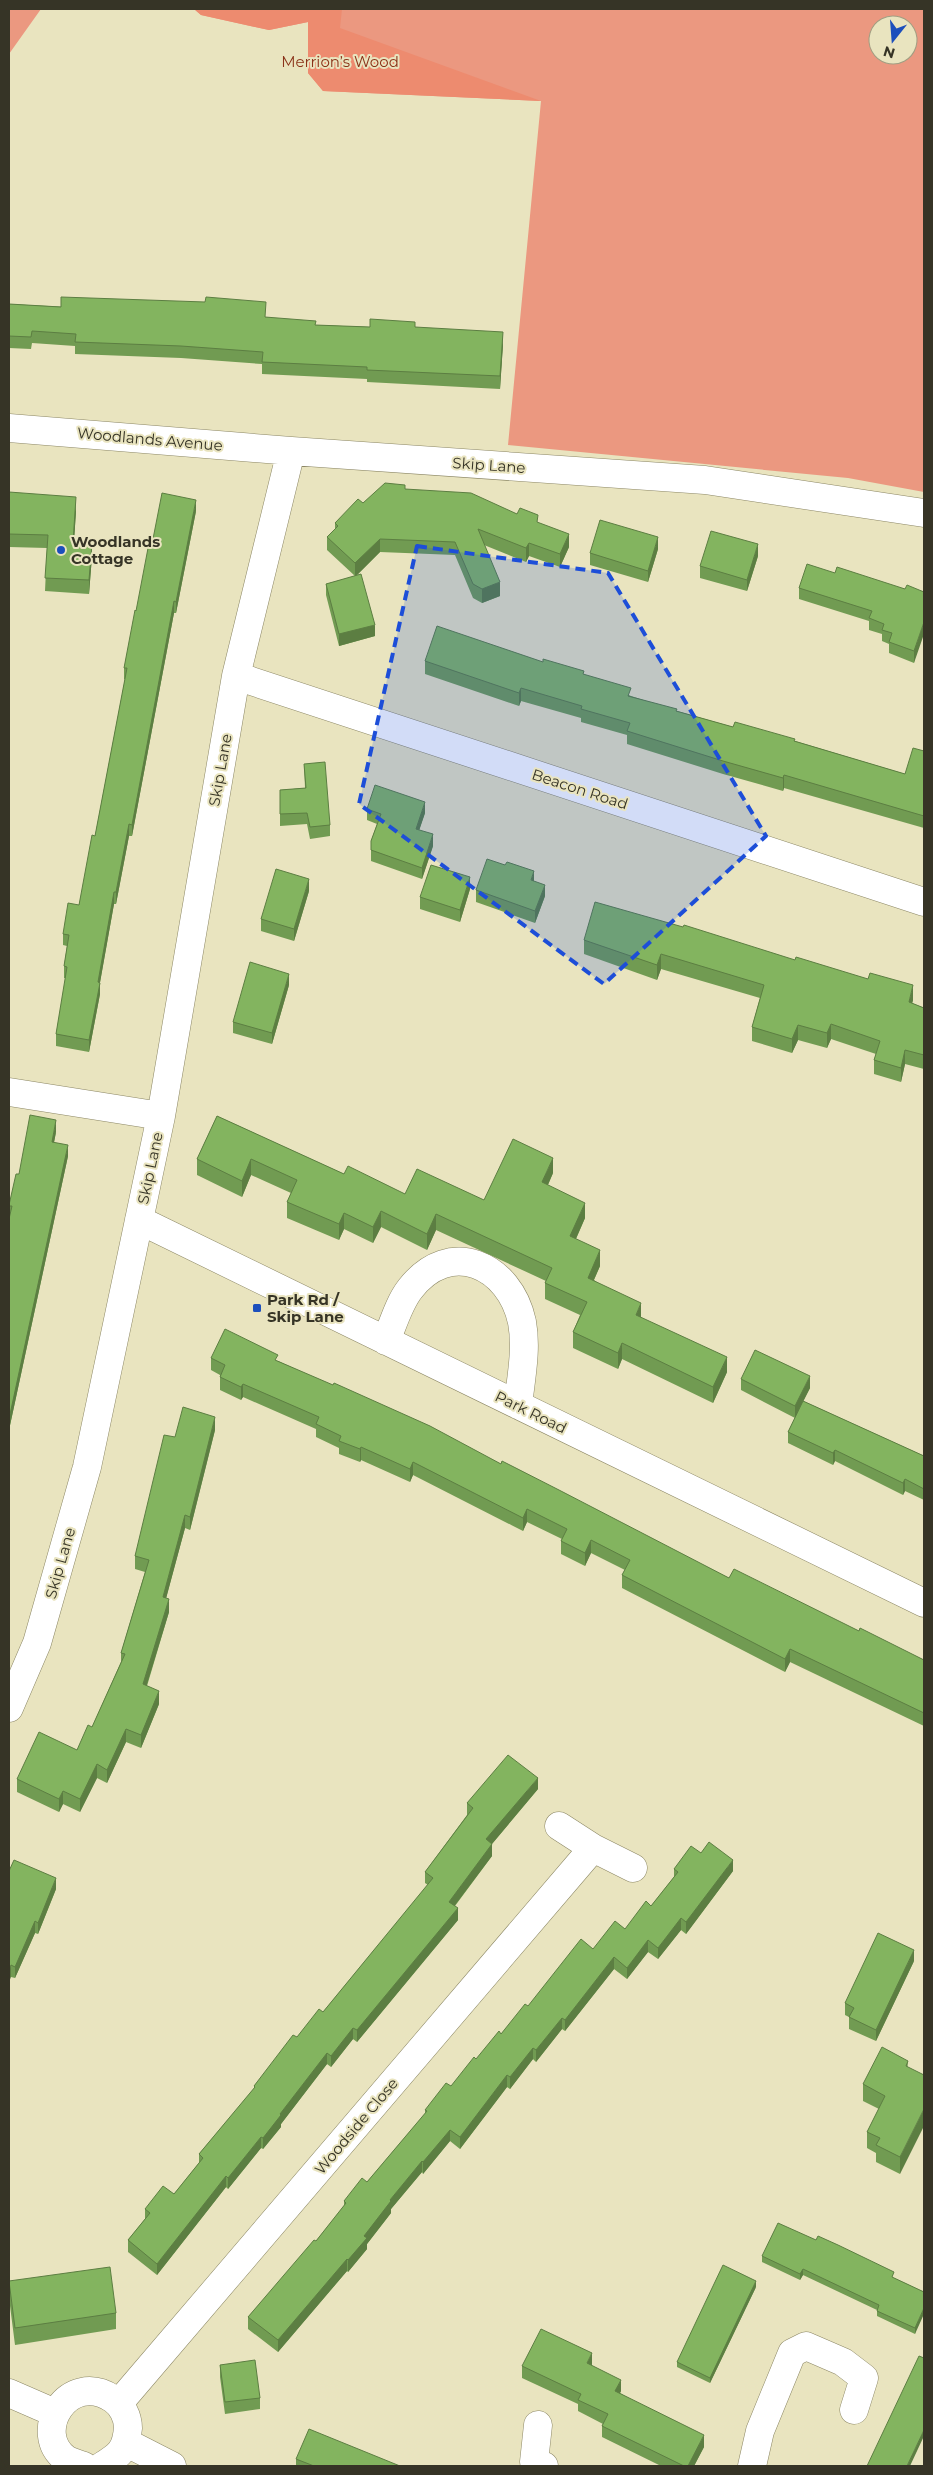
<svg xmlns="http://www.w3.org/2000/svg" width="933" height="2475" font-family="Montserrat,sans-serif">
<rect width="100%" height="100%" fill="#e9e4bf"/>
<path fill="#eb9880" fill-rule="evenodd" d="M 9,9 L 41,9 L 9,54 Z
M 194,9 L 924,9 L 924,492 L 848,478 L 508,445 L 541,101 L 323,91 L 308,73 L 308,22 L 269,30 L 201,15 ZM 878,25 L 908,25 L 908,55 L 878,55 Z"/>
<path fill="#ed8b6f" d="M 194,9 L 342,9 L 340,28 L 541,101 L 323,91 L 308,73 L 308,22 L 269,30 L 201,15 Z"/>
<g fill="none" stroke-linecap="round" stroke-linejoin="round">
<g stroke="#8c8765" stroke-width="29">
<path id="minor" d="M 9,428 L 291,451 L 705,480 L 924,513
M 236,676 L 924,902
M 9,1092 L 161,1116
M 139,1220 L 924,1603
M 386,1341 C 393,1324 399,1303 410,1289 C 450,1237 510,1265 522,1322 C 527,1349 521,1378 518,1405
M 9,1708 L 37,1643 L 87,1467 L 161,1116 L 236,676 L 291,451
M 559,1826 L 593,1848 L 633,1868
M 9,2393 L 55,2413
M 119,2403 L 593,1848
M 538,2425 L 534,2462 L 544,2466
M 127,2443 L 172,2466
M 84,2466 C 78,2464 71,2462 66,2459 C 30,2433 68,2369 113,2399 C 122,2405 128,2417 128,2428 C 126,2450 120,2455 102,2466
M 752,2466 L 760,2431 L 792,2353 L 806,2346 L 843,2362 L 864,2378 L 854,2410"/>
</g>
<use href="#minor" stroke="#fff" stroke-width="28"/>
</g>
<path fill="#719b52" d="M 9,304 L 266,317 L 316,325 L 370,327 L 415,327 L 503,344 L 500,389 L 367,382 L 367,379 L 262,374 L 262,364 L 181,358 L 75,354 L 75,346 L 32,343 L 31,349 L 9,348 Z
M 405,489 L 517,514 L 538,523 L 569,547 L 560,567 L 529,556 L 526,562 L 484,545 L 500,596 L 482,603 L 473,598 L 455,555 L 380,552 L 356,576 L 375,636 L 339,646 L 326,595 L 326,584 L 355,576 L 327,550 L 327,537 L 335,529 L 335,523 L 363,503 Z
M 9,492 L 76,511 L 74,542 L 92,556 L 89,594 L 45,591 L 47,548 L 9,547 Z
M 196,511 L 176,613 L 174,613 L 132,836 L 129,836 L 116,904 L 114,904 L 100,982 L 100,994 L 89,1052 L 56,1046 L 56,1034 L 66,978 L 64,978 L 64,966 L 67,946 L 63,945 L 63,934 L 79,905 L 95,836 L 125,679 L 124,679 L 124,668 L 152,544 Z
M 658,549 L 648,582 L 590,565 L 590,553 Z
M 758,556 L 747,591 L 700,578 L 700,566 Z
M 835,573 L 905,589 L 924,592 L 914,663 L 889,653 L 889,644 L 882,641 L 882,634 L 869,630 L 869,621 L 799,599 L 799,588 Z
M 425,661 L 584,675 L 631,696 L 677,711 L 733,727 L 795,741 L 905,774 L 924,751 L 924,828 L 784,788 L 783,791 L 723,774 L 627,744 L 627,735 L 581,722 L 581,718 L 521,701 L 519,706 L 425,674 Z
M 304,764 L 330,825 L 330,836 L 310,839 L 307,824 L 280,826 L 280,790 L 305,788 Z
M 367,809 L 425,813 L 419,830 L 433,846 L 422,879 L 371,861 L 371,841 L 377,824 L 367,820 Z
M 534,881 L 545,896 L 535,923 L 476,902 L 476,890 Z
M 470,889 L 460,922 L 420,909 L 420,897 Z
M 309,891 L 294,941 L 261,931 L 261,919 Z
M 584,940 L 913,1000 L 912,1003 L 924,1008 L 924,1069 L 905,1064 L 901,1082 L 874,1074 L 874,1060 L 876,1054 L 831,1039 L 827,1048 L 798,1040 L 792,1053 L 752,1041 L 752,1027 L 760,998 L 661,969 L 657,980 L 584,954 Z
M 289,985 L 272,1044 L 233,1033 L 233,1022 Z
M 217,1116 L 344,1174 L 405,1194 L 484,1200 L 553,1173 L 548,1185 L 585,1218 L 576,1239 L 600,1266 L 594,1280 L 641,1318 L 727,1372 L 713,1403 L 622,1359 L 618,1369 L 573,1348 L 573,1332 L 580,1315 L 545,1299 L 545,1283 L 546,1281 L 436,1230 L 427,1250 L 381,1227 L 373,1243 L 344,1229 L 339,1240 L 287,1218 L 287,1202 L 291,1193 L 251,1175 L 242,1197 L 197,1175 L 197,1159 Z
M 56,1132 L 54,1142 L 68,1156 L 9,1430 L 9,1205 L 19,1174 Z
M 211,1358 L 278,1361 L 501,1464 L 729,1578 L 859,1631 L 924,1660 L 924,1726 L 790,1662 L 785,1672 L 622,1588 L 622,1575 L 625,1570 L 591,1553 L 585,1566 L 561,1554 L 561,1541 L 562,1539 L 527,1522 L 523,1531 L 413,1475 L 410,1482 L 361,1460 L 360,1462 L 339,1454 L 339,1448 L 316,1437 L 316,1429 L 243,1397 L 241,1400 L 220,1390 L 220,1375 L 211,1370 Z
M 741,1379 L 810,1388 L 803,1401 L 924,1456 L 924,1500 L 905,1491 L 903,1495 L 835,1461 L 833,1465 L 788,1443 L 788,1432 L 795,1418 L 741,1390 Z
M 215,1430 L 190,1530 L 185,1528 L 166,1598 L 169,1612 L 147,1686 L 159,1704 L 141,1748 L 126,1742 L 107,1783 L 97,1778 L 80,1812 L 63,1804 L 59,1812 L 17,1792 L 17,1779 L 77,1750 L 92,1727 L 121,1662 L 121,1653 L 145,1572 L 135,1569 L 135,1556 L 175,1437 Z
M 538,1789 L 492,1844 L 492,1856 L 455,1906 L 458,1920 L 357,2042 L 353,2039 L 331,2067 L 327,2064 L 281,2124 L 281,2127 L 263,2149 L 261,2148 L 228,2189 L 226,2187 L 157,2275 L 128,2252 L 128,2240 L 145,2219 L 145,2209 L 174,2194 L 199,2163 L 199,2154 L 254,2089 L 254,2086 L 297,2037 L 323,2012 L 428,1885 L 425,1883 L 425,1872 L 467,1815 L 467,1803 Z
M 701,1853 L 733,1871 L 686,1934 L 681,1930 L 658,1959 L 648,1952 L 627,1979 L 614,1969 L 565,2031 L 562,2029 L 536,2062 L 533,2059 L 510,2089 L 507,2087 L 460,2149 L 450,2141 L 423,2174 L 422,2172 L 391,2209 L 391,2213 L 367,2244 L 367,2249 L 348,2272 L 347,2271 L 278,2352 L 248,2329 L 248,2317 L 316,2241 L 344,2206 L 344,2201 L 367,2182 L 425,2114 L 425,2110 L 451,2086 L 528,2006 L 593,1949 L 625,1929 L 651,1906 L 674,1877 L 674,1869 Z
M 9,1871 L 56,1889 L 38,1934 L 35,1933 L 15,1978 L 11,1977 Z
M 914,1961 L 876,2041 L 849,2029 L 849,2017 L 845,2015 L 845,2003 Z
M 908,2061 L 900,2174 L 876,2162 L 876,2153 L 867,2148 L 867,2132 L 879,2109 L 863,2101 L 863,2084 Z
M 762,2256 L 894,2278 L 924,2292 L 915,2334 L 877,2316 L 877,2310 L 803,2275 L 800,2280 L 762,2262 Z
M 9,2281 L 116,2313 L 116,2329 L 15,2345 L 9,2298 Z
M 756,2287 L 710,2383 L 677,2367 L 677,2362 Z
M 592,2364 L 592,2366 L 621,2391 L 620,2393 L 704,2447 L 694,2466 L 661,2466 L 602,2437 L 602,2426 L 603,2424 L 578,2411 L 578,2404 L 522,2378 L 522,2366 Z
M 220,2365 L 260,2398 L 260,2409 L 225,2414 L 220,2377 Z
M 296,2459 L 400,2466 L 296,2466 Z"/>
<path fill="#5c7e42" d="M 503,332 L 503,344 L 500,389 L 500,376 Z
M 76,497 L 76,511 L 73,555 L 73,542 Z
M 196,500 L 196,511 L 176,613 L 176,602 Z
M 569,534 L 569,547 L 560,567 L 560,554 Z
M 658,537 L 658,549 L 648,582 L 648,571 Z
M 380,539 L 380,552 L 355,577 L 355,563 Z
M 92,543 L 92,556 L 89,594 L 89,580 Z
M 529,543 L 529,556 L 526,562 L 526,548 Z
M 758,544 L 758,556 L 747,591 L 747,580 Z
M 500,582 L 500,596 L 482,603 L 482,589 Z
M 174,601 L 174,613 L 132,836 L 132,825 Z
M 924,622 L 924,634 L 914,663 L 914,651 Z
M 375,625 L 375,636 L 339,646 L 339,634 Z
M 521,688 L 521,701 L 519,706 L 519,693 Z
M 784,775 L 784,788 L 783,791 L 783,778 Z
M 425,802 L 425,813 L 416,840 L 416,829 Z
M 129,824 L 129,836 L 116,904 L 116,892 Z
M 433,834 L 433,846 L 422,879 L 422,868 Z
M 534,871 L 534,883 L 531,880 Z
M 470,877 L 470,889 L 460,922 L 460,910 Z
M 309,879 L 309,891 L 294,941 L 294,929 Z
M 545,885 L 545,896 L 535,923 L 535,911 Z
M 114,892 L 114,904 L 98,994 L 98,982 Z
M 661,954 L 661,969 L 657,980 L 657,965 Z
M 289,974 L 289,985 L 272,1044 L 272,1033 Z
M 100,983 L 100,994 L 89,1052 L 89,1040 Z
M 913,985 L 913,1000 L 909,1016 L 909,1002 Z
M 831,1024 L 831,1039 L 827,1048 L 827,1033 Z
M 798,1025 L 798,1040 L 792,1053 L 792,1039 Z
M 905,1050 L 905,1064 L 901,1082 L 901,1068 Z
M 56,1120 L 56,1132 L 52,1153 L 52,1142 Z
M 68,1145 L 68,1156 L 9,1430 L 9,1419 Z
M 553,1158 L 553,1173 L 542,1198 L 542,1182 Z
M 251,1159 L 251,1175 L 242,1197 L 242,1181 Z
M 585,1203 L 585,1218 L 570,1252 L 570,1236 Z
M 381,1211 L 381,1227 L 373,1243 L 373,1227 Z
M 344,1213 L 344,1229 L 339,1240 L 339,1224 Z
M 436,1214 L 436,1230 L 427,1250 L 427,1234 Z
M 600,1250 L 600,1266 L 588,1293 L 588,1278 Z
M 641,1303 L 641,1318 L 636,1315 Z
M 622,1343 L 622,1359 L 618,1369 L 618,1353 Z
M 727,1357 L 727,1372 L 713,1403 L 713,1387 Z
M 810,1376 L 810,1388 L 795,1418 L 795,1406 Z
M 243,1384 L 243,1397 L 241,1400 L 241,1387 Z
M 215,1417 L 215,1430 L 190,1530 L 190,1517 Z
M 361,1447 L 361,1460 L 360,1462 L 360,1449 Z
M 835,1450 L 835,1461 L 833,1465 L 833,1453 Z
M 413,1462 L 413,1475 L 410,1482 L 410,1469 Z
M 905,1479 L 905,1491 L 903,1495 L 903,1483 Z
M 527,1509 L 527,1522 L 523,1531 L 523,1518 Z
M 185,1515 L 185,1528 L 163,1610 L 163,1597 Z
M 591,1540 L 591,1553 L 585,1566 L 585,1553 Z
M 169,1599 L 169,1612 L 143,1697 L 143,1684 Z
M 790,1649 L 790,1662 L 785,1672 L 785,1659 Z
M 159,1691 L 159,1704 L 141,1748 L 141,1735 Z
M 126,1729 L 126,1742 L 107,1783 L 107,1770 Z
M 97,1764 L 97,1778 L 80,1812 L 80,1799 Z
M 538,1778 L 538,1789 L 486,1851 L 486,1839 Z
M 63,1791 L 63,1804 L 59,1812 L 59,1799 Z
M 492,1844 L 492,1856 L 449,1913 L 449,1902 Z
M 733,1860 L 733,1871 L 686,1934 L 686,1922 Z
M 56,1878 L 56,1889 L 38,1934 L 38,1923 Z
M 458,1908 L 458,1920 L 357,2042 L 357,2030 Z
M 681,1918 L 681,1930 L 658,1959 L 658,1948 Z
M 35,1921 L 35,1933 L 15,1978 L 15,1967 Z
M 648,1940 L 648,1952 L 627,1979 L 627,1968 Z
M 914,1950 L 914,1961 L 876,2041 L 876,2030 Z
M 614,1957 L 614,1969 L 565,2031 L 565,2020 Z
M 11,1965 L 11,1977 L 9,1982 L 9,1970 Z
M 562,2018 L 562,2029 L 536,2062 L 536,2050 Z
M 353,2028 L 353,2039 L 331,2067 L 331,2056 Z
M 533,2048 L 533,2059 L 510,2089 L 510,2077 Z
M 327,2053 L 327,2064 L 281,2124 L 281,2127 L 263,2149 L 263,2138 L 280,2114 Z
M 507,2075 L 507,2087 L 460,2149 L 460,2137 Z
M 924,2109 L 924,2126 L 900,2174 L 900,2157 Z
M 450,2130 L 450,2141 L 423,2174 L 423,2162 Z
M 261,2137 L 261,2148 L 228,2189 L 228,2178 Z
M 422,2161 L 422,2172 L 391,2209 L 391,2213 L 367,2244 L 367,2249 L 348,2272 L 348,2260 L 364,2236 L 390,2200 Z
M 226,2176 L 226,2187 L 157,2275 L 157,2264 Z
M 347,2259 L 347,2271 L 278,2352 L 278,2340 Z
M 803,2269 L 803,2275 L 800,2280 L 800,2274 Z
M 756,2281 L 756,2287 L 710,2383 L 710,2378 Z
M 924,2308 L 924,2314 L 915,2334 L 915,2328 Z
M 592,2353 L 592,2364 L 587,2375 L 587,2363 Z
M 621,2380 L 621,2391 L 615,2403 L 615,2391 Z
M 924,2430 L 924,2436 L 910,2466 L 907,2466 Z
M 704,2435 L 704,2447 L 694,2466 L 688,2466 Z"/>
<path fill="#83b45f" stroke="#5c7e42" d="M 61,297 L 205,302 L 206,297 L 266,302 L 265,317 L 316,321 L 315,325 L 370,327 L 370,319 L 415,322 L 415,327 L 503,332 L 500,376 L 367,370 L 367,367 L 262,362 L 263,352 L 181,346 L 75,342 L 76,334 L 32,331 L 31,337 L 9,336 L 9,304 L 61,307 Z
M 385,483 L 405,485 L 405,489 L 471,493 L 517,514 L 520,508 L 538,515 L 537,522 L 569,534 L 560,554 L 529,543 L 526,548 L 478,529 L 500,582 L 482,589 L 473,584 L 455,542 L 380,539 L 355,563 L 327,537 L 338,526 L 335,523 L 358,499 L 363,503 Z
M 9,492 L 76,497 L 73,542 L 92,543 L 89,580 L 45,578 L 48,535 L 9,534 Z
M 162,493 L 196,500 L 176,602 L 174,601 L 132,825 L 129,824 L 116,892 L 114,892 L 98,982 L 100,983 L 89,1040 L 56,1034 L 67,967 L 64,966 L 69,935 L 63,934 L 68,903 L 79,905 L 92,835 L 95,836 L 127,668 L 124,668 L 135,610 L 136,611 L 149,543 L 152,544 Z
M 600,520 L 658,537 L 648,571 L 590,553 Z
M 711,531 L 758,544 L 747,580 L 700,566 Z
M 807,564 L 835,573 L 837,567 L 905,589 L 907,585 L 924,592 L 924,622 L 914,651 L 889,642 L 892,633 L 882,630 L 884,624 L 869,618 L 872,611 L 799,588 Z
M 361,574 L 375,625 L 339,634 L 326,584 Z
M 437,626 L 543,662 L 543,659 L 584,671 L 583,674 L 631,688 L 628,696 L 677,709 L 676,711 L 733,727 L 735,722 L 795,739 L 794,741 L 905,774 L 913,748 L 924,751 L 924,816 L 784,775 L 783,778 L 723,761 L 627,731 L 630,723 L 581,709 L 582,706 L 521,688 L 519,693 L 425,661 Z
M 325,762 L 330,825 L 310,827 L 307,813 L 280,814 L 280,790 L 306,788 L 304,764 Z
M 375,785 L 425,802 L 416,829 L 433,834 L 422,868 L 371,850 L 371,841 L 381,814 L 367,809 Z
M 487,859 L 505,865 L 507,862 L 534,871 L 531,880 L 545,885 L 535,911 L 476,890 Z
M 431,865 L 470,877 L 460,910 L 420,897 Z
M 276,869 L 309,879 L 294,929 L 261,919 Z
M 595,902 L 683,927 L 684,925 L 795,960 L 796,957 L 868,979 L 870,973 L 913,985 L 909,1002 L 924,1008 L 924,1055 L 905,1050 L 901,1068 L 874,1060 L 880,1041 L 831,1024 L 827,1033 L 798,1025 L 792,1039 L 752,1027 L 764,985 L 661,954 L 657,965 L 584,940 Z
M 250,962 L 289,974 L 272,1033 L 233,1022 Z
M 30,1115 L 56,1120 L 52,1142 L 68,1145 L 9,1419 L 9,1219 L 12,1206 L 9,1206 L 9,1205 L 16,1174 L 19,1174 Z
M 217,1116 L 344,1174 L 348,1166 L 405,1194 L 417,1169 L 484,1200 L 513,1139 L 553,1158 L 542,1182 L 585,1203 L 570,1236 L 600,1250 L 588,1278 L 641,1303 L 636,1315 L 727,1357 L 713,1387 L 622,1343 L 618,1353 L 573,1332 L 587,1302 L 545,1283 L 552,1268 L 436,1214 L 427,1234 L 381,1211 L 373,1227 L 344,1213 L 339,1224 L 287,1202 L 297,1180 L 251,1159 L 242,1181 L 197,1159 Z
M 225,1329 L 278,1355 L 275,1360 L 333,1385 L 334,1383 L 430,1426 L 501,1464 L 502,1461 L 559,1490 L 729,1578 L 734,1569 L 859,1631 L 860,1628 L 924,1660 L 924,1713 L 790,1649 L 785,1659 L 622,1575 L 630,1560 L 591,1540 L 585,1553 L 561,1541 L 567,1529 L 527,1509 L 523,1518 L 413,1462 L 410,1469 L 361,1447 L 360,1449 L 339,1441 L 341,1436 L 316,1424 L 319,1417 L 243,1384 L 241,1387 L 220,1377 L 225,1365 L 211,1358 Z
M 755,1350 L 810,1376 L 795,1406 L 741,1379 Z
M 803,1401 L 924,1456 L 924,1489 L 905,1479 L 903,1483 L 835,1450 L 833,1453 L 788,1432 Z
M 183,1407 L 215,1417 L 190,1517 L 185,1515 L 163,1597 L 169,1599 L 143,1684 L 159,1691 L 141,1735 L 126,1729 L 107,1770 L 97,1764 L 80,1799 L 63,1791 L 59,1799 L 17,1779 L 39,1732 L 77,1750 L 88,1725 L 92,1727 L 125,1654 L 121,1653 L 149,1560 L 135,1556 L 152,1485 L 164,1435 L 175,1437 Z
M 508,1755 L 538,1778 L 486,1839 L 492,1844 L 449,1902 L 458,1908 L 357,2030 L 353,2028 L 331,2056 L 327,2053 L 280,2114 L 281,2115 L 263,2138 L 261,2137 L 228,2178 L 226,2176 L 157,2264 L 128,2240 L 150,2213 L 145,2209 L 163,2186 L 174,2194 L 203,2158 L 199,2154 L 255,2087 L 254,2086 L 293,2035 L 297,2037 L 319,2009 L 323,2012 L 433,1878 L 425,1872 L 473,1808 L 467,1803 Z
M 709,1842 L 733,1860 L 686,1922 L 681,1918 L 658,1948 L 648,1940 L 627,1968 L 614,1957 L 565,2020 L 562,2018 L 536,2050 L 533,2048 L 510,2077 L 507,2075 L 460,2137 L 450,2130 L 423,2162 L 422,2161 L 390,2200 L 391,2201 L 364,2236 L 367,2238 L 348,2260 L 347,2259 L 278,2340 L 248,2317 L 314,2240 L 316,2241 L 346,2203 L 344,2201 L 362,2178 L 367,2182 L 427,2111 L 425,2110 L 446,2083 L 451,2086 L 474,2057 L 476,2059 L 499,2031 L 501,2034 L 525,2004 L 528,2006 L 581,1939 L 593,1949 L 615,1921 L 625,1929 L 646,1901 L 651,1906 L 678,1872 L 674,1869 L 691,1846 L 701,1853 Z
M 14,1860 L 56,1878 L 38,1923 L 35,1921 L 15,1967 L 11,1965 L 9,1970 L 9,1871 Z
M 878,1933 L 914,1950 L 876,2030 L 849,2017 L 854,2008 L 845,2003 Z
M 882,2047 L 908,2061 L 906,2066 L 924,2075 L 924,2109 L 900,2157 L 876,2145 L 880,2138 L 867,2132 L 885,2096 L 863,2084 Z
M 778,2223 L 816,2240 L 818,2236 L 838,2245 L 894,2272 L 892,2277 L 924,2292 L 924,2308 L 915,2328 L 877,2311 L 879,2305 L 803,2269 L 800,2274 L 762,2256 Z
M 723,2265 L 756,2281 L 710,2378 L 677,2362 Z
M 110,2267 L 116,2313 L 15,2328 L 9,2281 Z
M 541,2329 L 592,2353 L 587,2363 L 621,2380 L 615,2391 L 704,2435 L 688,2466 L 684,2466 L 602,2426 L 608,2414 L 578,2400 L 581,2394 L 522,2366 Z
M 919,2356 L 924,2358 L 924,2430 L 907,2466 L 867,2466 Z
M 255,2360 L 260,2398 L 225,2402 L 220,2365 Z
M 309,2429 L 400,2466 L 314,2466 L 296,2459 Z"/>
<path fill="#1d4ed8" fill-opacity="0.2" stroke="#1d4ed8" stroke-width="4" stroke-dasharray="10 6" stroke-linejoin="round" d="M 417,546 L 608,573 L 766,836 L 604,984 L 359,804 Z"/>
<g fill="#1c4fbc" stroke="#e9e4bf" stroke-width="2">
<circle cx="61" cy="550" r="5"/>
<rect x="252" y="1303" width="10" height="10" rx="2.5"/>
</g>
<g text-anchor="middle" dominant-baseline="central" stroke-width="4" stroke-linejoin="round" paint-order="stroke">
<g font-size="15" fill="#8a3319" stroke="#e9e4bf">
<text x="340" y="61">Merrion’s Wood</text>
</g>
<g font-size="15" fill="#363426" stroke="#e9e4bf">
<text transform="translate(150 439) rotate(5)">Woodlands Avenue</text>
<text transform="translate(489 465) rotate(4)">Skip Lane</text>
<text transform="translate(220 770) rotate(-80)">Skip Lane</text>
<text transform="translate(580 789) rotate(18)">Beacon Road</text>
<text transform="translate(150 1168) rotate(-78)">Skip Lane</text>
<text transform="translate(531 1412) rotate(26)">Park Road</text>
<text transform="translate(60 1563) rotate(-74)">Skip Lane</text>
<text transform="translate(356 2126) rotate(-50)">Woodside Close</text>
</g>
<g font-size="15" font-weight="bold" fill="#363426" stroke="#e9e4bf" text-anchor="start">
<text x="71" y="541">Woodlands<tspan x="71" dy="17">Cottage</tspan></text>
<text x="267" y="1299">Park Rd /<tspan x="267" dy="17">Skip Lane</tspan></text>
</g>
</g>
<rect width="933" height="2475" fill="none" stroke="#363426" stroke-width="20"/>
<g transform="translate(893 40) rotate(197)"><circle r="24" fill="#e9e4bf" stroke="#a19e82"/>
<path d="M0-4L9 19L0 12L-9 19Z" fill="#1c4fbc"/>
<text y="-8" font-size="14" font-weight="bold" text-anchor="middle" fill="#363426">N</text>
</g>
</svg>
